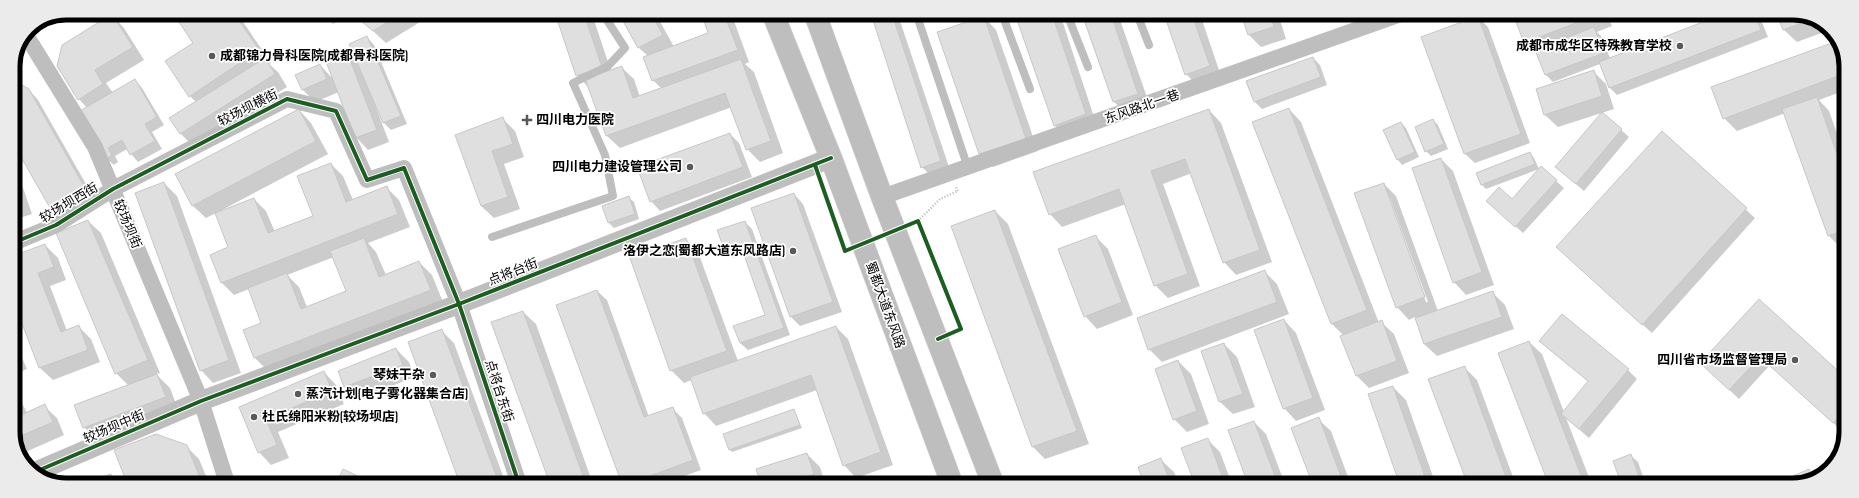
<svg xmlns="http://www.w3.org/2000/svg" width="1859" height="498" font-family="'Sofia Sans Condensed','Noto Sans SC',sans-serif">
<rect width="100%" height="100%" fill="#fff"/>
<path fill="#0003" fill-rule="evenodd" d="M 175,13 L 237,13 L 271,63 L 269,64 L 278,72 L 287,87 L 193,146 L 180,133 L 196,102 L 190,96 L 167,62 L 195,43 Z
M 323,13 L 352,13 L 333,24 Z
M 373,13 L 432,13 L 433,14 L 386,43 L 362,21 Z
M 556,13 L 592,14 L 611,71 L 621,67 L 634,79 L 640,97 L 662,89 L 653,80 L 648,56 L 639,48 L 620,14 L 656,14 L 674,47 L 710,33 L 703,16 L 709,14 L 727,14 L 734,21 L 749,62 L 745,64 L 754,72 L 783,153 L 760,162 L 747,149 L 732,107 L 620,148 L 607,136 L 589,88 L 577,75 Z
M 872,14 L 901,14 L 898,15 L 950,170 L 932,177 L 922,167 Z
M 1016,14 L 1060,14 L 1097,126 L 1068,138 L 1055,126 Z
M 1083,14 L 1118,14 L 1150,106 L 1127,114 L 1114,102 Z
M 1165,14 L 1200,14 L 1222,79 L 1199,87 L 1186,74 Z
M 1242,14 L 1278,14 L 1286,39 L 1261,47 L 1249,35 Z
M 1514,14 L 1607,15 L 1612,26 L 1597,32 L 1601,36 L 1610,58 L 1724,15 L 1759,15 L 1768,37 L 1617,95 L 1610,88 L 1600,64 L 1553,82 L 1546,75 L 1538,55 L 1525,42 Z
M 112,15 L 124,28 L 144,60 L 106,83 L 113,93 L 135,80 L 142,88 L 164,125 L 152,132 L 162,149 L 138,162 L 127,149 L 115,156 L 118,162 L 114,165 L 106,158 L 87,108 L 79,99 Z
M 1778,15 L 1807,15 L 1825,26 L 1827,31 L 1797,42 L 1784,30 Z
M 984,17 L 996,30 L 1038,151 L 993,167 L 980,154 L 938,33 Z
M 1478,17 L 1488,27 L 1530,143 L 1475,163 L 1465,154 L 1423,37 Z
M 367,37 L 374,45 L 407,124 L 391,130 L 384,123 L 376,104 L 375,105 L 389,142 L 368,150 L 356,137 L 339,92 L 315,102 L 303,90 L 296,76 L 320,65 L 334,80 L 346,50 L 358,62 Z
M 1837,42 L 1846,62 L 1846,90 L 1819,100 L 1829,111 L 1845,156 L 1845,247 L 1841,248 L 1829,236 L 1785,113 L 1737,131 L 1724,118 L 1713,88 Z
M 1313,58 L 1320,65 L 1327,85 L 1262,109 L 1255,102 Z
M 1594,72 L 1606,84 L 1614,109 L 1558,127 L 1545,115 L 1537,90 Z
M 29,90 L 38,100 L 94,198 L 60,217 L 51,208 L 13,141 Z
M 1289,109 L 1301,122 L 1379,323 L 1381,322 L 1394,334 L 1409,373 L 1369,388 L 1357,376 L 1342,337 L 1344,336 L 1332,324 Z
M 299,110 L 311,123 L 328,154 L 222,210 L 222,211 L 254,199 L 266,211 L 275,232 L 315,217 L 331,164 L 343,176 L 353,200 L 386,187 L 399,200 L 410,227 L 368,243 L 376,252 L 386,275 L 419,262 L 432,275 L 443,302 L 267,370 L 255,358 L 244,331 L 263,323 L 249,289 L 234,295 L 222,283 L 230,248 L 216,213 L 206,218 L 193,206 L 177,174 ZM 334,257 L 347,292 L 307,307 L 299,287 L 287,275 Z
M 1209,110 L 1221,123 L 1272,262 L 1236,275 L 1224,262 L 1192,173 L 1163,184 L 1200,286 L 1168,298 L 1155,285 L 1126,204 L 1062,227 L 1050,214 Z
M 1602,113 L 1629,137 L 1584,191 L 1564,174 Z
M 503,119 L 515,131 L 524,157 L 504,164 L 520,209 L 494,218 L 481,206 L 456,135 Z
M 1433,120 L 1438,125 L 1448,149 L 1431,156 L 1426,151 Z
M 1401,123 L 1406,128 L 1419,157 L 1402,165 L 1398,160 Z
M 1662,133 L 1755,218 L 1652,333 L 1567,257 Z
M 730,134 L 739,143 L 752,177 L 660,211 L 651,201 Z
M 1530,153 L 1534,158 L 1539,169 L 1486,189 L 1481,184 Z
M 1441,159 L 1453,171 L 1494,285 L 1466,295 L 1454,282 Z
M 1541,168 L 1564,188 L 1523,233 L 1495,208 L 1512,200 Z
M 13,169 L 18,173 L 32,214 L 13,220 Z
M 164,183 L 177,196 L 241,373 L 213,383 L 201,370 Z
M 1384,184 L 1396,196 L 1438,311 L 1492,292 L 1505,305 L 1514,329 L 1437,356 L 1424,344 L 1415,317 L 1409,320 L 1397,307 ZM 1388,198 L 1390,198 L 1428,302 L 1426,302 Z
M 794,194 L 803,204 L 842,312 L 800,326 L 791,317 Z
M 629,198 L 634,202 L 639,219 L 614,228 L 609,223 L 603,206 Z
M 995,211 L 1008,224 L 1089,444 L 1045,459 L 1033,447 L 952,227 Z
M 88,221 L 101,233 L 160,373 L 156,374 L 170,388 L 178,409 L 96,440 L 84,427 L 129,386 L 116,373 L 57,234 Z
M 745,222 L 752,229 L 790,335 L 748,350 L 740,343 L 767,315 L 745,254 L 733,258 L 725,251 Z
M 1095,236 L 1108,249 L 1133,315 L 1097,329 L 1085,316 Z
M 686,239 L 698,252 L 738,361 L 836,327 L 848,339 L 893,465 L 856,478 L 844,465 L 817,390 L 716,426 L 704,413 L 692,380 L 684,383 L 671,370 Z
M 45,245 L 58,258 L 66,280 L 50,286 L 67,331 L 78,326 L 91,339 L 100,362 L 53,380 L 40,368 L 13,298 Z
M 1264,271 L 1277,284 L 1289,314 L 1162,362 L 1149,349 Z
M 597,291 L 607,300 L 649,417 L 672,408 L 682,418 L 701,470 L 662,484 L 623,484 Z
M 1759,300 L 1845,378 L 1844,430 L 1843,432 L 1770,365 L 1739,399 L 1701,363 Z
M 523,312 L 536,324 L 593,484 L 551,484 Z
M 1284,320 L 1296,333 L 1325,410 L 1296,421 L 1284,408 Z
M 442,331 L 454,343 L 506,484 L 461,484 Z
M 13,341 L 16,344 L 27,369 L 13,375 Z
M 1529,342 L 1542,354 L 1564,412 L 1589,382 L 1550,350 L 1628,370 L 1637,379 L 1589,438 L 1566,418 L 1592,485 L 1550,485 Z
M 1224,344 L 1237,357 L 1255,407 L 1233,414 L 1220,402 L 1202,352 Z
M 396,349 L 409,362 L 415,377 L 358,399 L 345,387 L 339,371 Z
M 1178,361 L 1191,374 L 1209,424 L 1187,432 L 1174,419 Z
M 1464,367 L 1477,380 L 1516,485 L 1469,485 Z
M 324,372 L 336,385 L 344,404 L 278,432 L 289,458 L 271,465 L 259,452 L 240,408 Z
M 1393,387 L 1406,400 L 1436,485 L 1401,485 Z
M 13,394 L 22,403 L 27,413 L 44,406 L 57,418 L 64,435 L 21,454 L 13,436 Z
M 794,411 L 802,428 L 732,452 L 729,449 Z
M 1318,419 L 1331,431 L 1351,485 L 1314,485 Z
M 1254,422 L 1266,434 L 1285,484 L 1249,484 L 1229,431 Z
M 1208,440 L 1220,452 L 1232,484 L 1196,484 L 1183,449 Z
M 186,446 L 199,459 L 209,483 L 128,483 L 115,451 Z
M 807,454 L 820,467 L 825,484 L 762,484 Z
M 1630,455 L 1638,462 L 1646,485 L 1623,485 Z
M 1161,460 L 1174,472 L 1178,484 L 1145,484 L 1139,468 Z
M 1809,470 L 1816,477 L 1793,485 L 1774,485 Z
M 110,475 L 118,483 L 88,483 Z"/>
<path fill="#dfdfdf" stroke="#c7c7c7" d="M 173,13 L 234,13 L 259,50 L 189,97 L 165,61 L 193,43 Z
M 372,13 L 402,13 L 373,31 L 361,21 Z
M 555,13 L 584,14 L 602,67 L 576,76 Z
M 112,14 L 133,47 L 95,70 L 103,84 L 78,100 L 57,66 L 62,45 Z
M 619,14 L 651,14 L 663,35 L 638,48 Z
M 706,14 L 724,14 L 738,50 L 652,81 L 643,57 L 708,33 L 702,15 Z
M 871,14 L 892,14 L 941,161 L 921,168 Z
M 1015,14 L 1052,14 L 1086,114 L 1054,126 Z
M 1082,14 L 1111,14 L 1138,94 L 1113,102 Z
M 1164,14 L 1192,14 L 1210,66 L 1185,75 Z
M 1241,14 L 1270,14 L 1274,27 L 1248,35 Z
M 1513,14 L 1596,15 L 1524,43 Z
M 1721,15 L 1755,15 L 1761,30 L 1609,88 L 1599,62 Z
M 1777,15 L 1807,15 L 1813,19 L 1783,30 Z
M 984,16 L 1026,139 L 979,154 L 937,32 Z
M 1478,16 L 1521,134 L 1464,154 L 1421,37 Z
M 1594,27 L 1604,53 L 1545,75 L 1535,50 Z
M 367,36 L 401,116 L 383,123 L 349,44 Z
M 1837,41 L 1846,62 L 1846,73 L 1723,119 L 1711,87 Z
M 346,49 L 377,130 L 355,138 L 324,56 Z
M 1313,57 L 1321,77 L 1254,102 L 1246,81 Z
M 265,58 L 275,74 L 180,134 L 169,118 Z
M 741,59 L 771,141 L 746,150 L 725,93 L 606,136 L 585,79 L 622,66 L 633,98 Z
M 320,64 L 327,79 L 302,90 L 295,75 Z
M 1594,70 L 1602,96 L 1544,115 L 1536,89 Z
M 135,79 L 157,117 L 145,124 L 155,141 L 130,155 L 122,140 L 108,148 L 112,155 L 106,159 L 78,112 Z
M 13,80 L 29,89 L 85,188 L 50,208 L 13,143 Z
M 1817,97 L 1845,177 L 1845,230 L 1828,236 L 1782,109 Z
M 1289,108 L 1367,310 L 1331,324 L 1252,122 Z
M 299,109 L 316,141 L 192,206 L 175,174 Z
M 1209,109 L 1260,250 L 1223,263 L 1185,159 L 1151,171 L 1188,274 L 1154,286 L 1119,189 L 1049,215 L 1033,172 Z
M 1602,112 L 1622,129 L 1576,184 L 1555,167 Z
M 503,117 L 513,144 L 492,151 L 508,197 L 481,206 L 455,135 Z
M 1433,119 L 1444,144 L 1425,152 L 1415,127 Z
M 1401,122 L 1415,152 L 1397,160 L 1383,130 Z
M 1662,131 L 1747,208 L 1642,325 L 1556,247 Z
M 730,133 L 743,167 L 650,202 L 637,167 Z
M 1530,152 L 1535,164 L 1481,185 L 1476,173 Z
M 1441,158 L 1482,272 L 1453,283 L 1412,168 Z
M 331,163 L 346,202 L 387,186 L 398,214 L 221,283 L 210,255 L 228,247 L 215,213 L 254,198 L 268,233 L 313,216 L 297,176 Z
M 1541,166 L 1557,180 L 1515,227 L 1486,201 L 1499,187 L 1512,199 Z
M 13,176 L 23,204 L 13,208 Z
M 164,182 L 229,360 L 200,371 L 135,193 Z
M 1384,183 L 1425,297 L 1396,308 L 1354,193 Z
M 794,193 L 833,302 L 790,317 L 751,208 Z
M 629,196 L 635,214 L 608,223 L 602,206 Z
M 995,210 L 1077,431 L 1032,447 L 951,226 Z
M 88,220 L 148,360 L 115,374 L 56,233 Z
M 745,221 L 784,328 L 740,343 L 733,326 L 765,315 L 741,246 L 725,251 L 717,230 Z
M 1096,235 L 1122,302 L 1084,317 L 1058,249 Z
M 364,238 L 379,277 L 419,261 L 431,290 L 254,358 L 243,330 L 261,323 L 248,288 L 287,273 L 301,309 L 346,291 L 330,251 Z
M 686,238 L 727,351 L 670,371 L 630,258 Z
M 45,244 L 54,267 L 38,273 L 61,332 L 79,325 L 88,350 L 39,368 L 13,300 L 13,256 Z
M 1265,270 L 1277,302 L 1148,350 L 1137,318 Z
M 597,290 L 644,417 L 673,407 L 693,460 L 628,484 L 622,484 L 556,305 Z
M 1493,291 L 1502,317 L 1424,344 L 1415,318 Z
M 1759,299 L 1845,377 L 1844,411 L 1833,423 L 1760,357 L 1729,390 L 1700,363 Z
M 523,311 L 586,484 L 550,484 L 491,322 Z
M 1562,314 L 1629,369 L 1579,429 L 1561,414 L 1588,381 L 1539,341 Z
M 1284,319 L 1313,398 L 1283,409 L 1254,330 Z
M 1382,320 L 1397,361 L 1356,376 L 1340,336 Z
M 836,326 L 881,452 L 843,466 L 811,375 L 703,414 L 690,377 Z
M 442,329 L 497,478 L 482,484 L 460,484 L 408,342 Z
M 1529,341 L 1582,478 L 1564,485 L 1549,485 L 1498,353 Z
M 1224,343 L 1243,394 L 1219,402 L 1201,351 Z
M 396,348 L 403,365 L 344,387 L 338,371 Z
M 1178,360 L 1197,411 L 1173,420 L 1155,369 Z
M 1465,366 L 1509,485 L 1468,485 L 1428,379 Z
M 324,371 L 332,391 L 266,419 L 277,445 L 258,453 L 239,407 Z
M 157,374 L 166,397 L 83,428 L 74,405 Z
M 1393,386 L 1428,485 L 1400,485 L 1368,394 Z
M 13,397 L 21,415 L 45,404 L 53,422 L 14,439 Z
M 794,409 L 800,425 L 729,450 L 723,434 Z
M 1319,417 L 1344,485 L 1313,485 L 1291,428 Z
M 1254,421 L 1278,484 L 1248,484 L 1228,430 Z
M 156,434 L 187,445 L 202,483 L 127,483 L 114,450 Z
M 1208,438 L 1225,484 L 1195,484 L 1181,448 Z
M 807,453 L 814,474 L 781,484 L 761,484 L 756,469 Z
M 1631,454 L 1642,485 L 1622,485 L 1613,461 Z
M 1161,458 L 1171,484 L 1144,484 L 1138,467 Z
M 343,469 L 374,484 L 336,484 Z
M 1809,469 L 1813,478 L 1793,485 L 1772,485 Z
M 111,474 L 114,483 L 85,483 Z"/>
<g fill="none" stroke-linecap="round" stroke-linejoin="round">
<g stroke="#dbdbdb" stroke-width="23">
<path id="primary" d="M 773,14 L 831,158 L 952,484
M 815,14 L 882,197 L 993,484"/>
</g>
<path stroke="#b9b9b9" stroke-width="2.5" stroke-dasharray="1 2" stroke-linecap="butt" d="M 918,221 L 940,199 L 958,191 L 956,187"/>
<path stroke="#bebebe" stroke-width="8" d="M 932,14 L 918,19 L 968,168
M 1002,14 L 1030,89
M 1067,14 L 1088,67
M 1137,14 L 1149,45
M 1213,14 L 1213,16
M 492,237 L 613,196 L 605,155 L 573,83 L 608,66 L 625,48 L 603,14"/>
<path stroke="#bebebe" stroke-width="16" d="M 26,35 L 95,147 L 201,401 L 227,483
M 882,197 L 1401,14
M 13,243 L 56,225 L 113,189 L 287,99 L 336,111 L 367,180 L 404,168 L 459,304 L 519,484"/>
<path stroke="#bebebe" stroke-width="20" d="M 35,472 L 201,401 L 459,304 L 831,158"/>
<use href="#primary" stroke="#bebebe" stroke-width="22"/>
<g stroke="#fff" stroke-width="6">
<path id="cycleway" d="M 815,165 L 845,251 L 918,221 L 961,329 L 938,339
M 13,243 L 56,225 L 113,189 L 287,99 L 336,111 L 367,180 L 404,168 L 459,304 L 519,484
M 35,472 L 201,401 L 459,304 L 831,158"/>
</g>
<use href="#cycleway" stroke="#1b5e20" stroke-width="4"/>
</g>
<g fill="#595959" stroke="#fff" stroke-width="1.5">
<circle cx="1680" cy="46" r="4"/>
<circle cx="212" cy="56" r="4"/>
<path d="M525 114h4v4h4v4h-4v4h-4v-4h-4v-4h4z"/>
<circle cx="690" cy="167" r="4"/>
<circle cx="793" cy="251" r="4"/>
<circle cx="1795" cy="360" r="4"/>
<circle cx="433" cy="375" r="4"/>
<circle cx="298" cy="394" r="4"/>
<circle cx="254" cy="417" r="4"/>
</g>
<g text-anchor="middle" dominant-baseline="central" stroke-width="3.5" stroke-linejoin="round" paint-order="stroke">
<g font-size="13" font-weight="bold" fill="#000" stroke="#fff" text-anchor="end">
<text x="1672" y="46">成都市成华区特殊教育学校</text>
<text x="220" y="56" text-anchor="start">成都锦力骨科医院(成都骨科医院)</text>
<text x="536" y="120" text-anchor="start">四川电力医院</text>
<text x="682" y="167">四川电力建设管理公司</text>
<text x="785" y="251">洛伊之恋(蜀都大道东风路店)</text>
<text x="1787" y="360">四川省市场监督管理局</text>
<text x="425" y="375">琴妹干杂</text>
<text x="306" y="394" text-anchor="start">蒸汽计划(电子雾化器集合店)</text>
<text x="262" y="417" text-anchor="start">杜氏绵阳米粉(较场坝店)</text>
</g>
<g font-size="13" fill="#000" stroke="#fff">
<text transform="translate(1142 107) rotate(-19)">东风路北一巷</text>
<text transform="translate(248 108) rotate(-27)">较场坝横街</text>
<text transform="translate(69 203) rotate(-31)">较场坝西街</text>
<text transform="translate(127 224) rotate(67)">较场坝街</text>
<text transform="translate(513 272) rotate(-21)">点将台街</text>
<text transform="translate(885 305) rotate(70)">蜀都大道东风路</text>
<text transform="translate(499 391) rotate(72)">点将台东街</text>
<text transform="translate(114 427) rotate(-23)">较场坝中街</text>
</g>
</g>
<path d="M0 0H1859V498H0ZM66 20H1793A46 46 0 0 1 1839 66V432A46 46 0 0 1 1793 478H66A46 46 0 0 1 20 432V66A46 46 0 0 1 66 20Z" fill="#ebebeb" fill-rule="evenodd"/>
<path fill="none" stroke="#000" stroke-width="5" d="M66 20H1793A46 46 0 0 1 1839 66V432A46 46 0 0 1 1793 478H66A46 46 0 0 1 20 432V66A46 46 0 0 1 66 20Z"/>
</svg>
